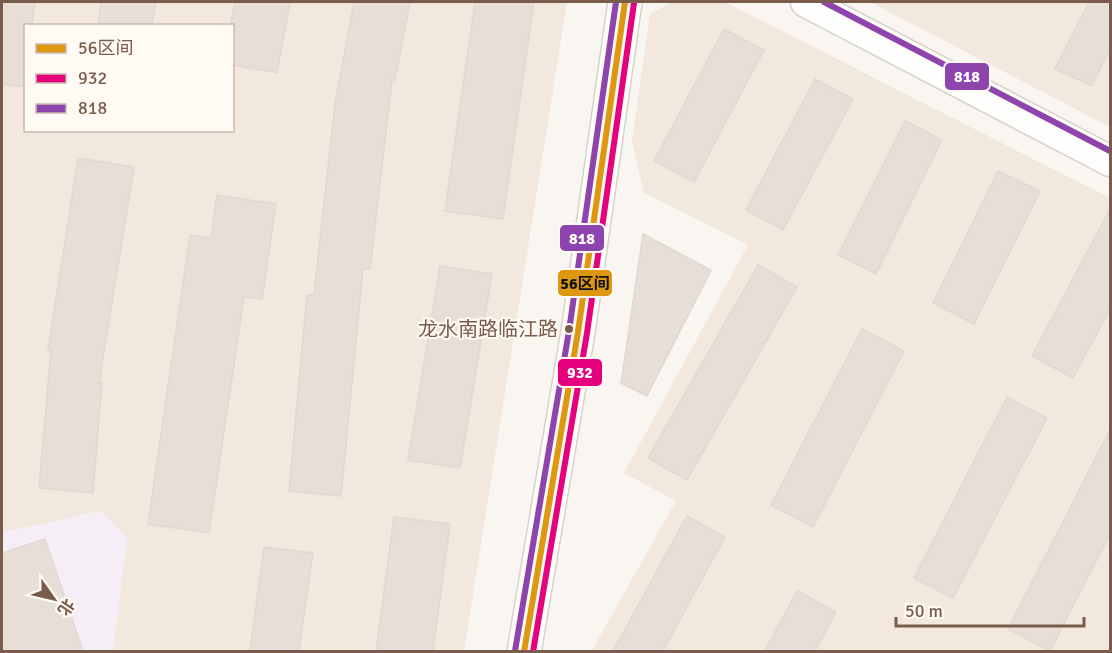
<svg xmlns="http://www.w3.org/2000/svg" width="1112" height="653" font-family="Signika,'Noto Sans SC',sans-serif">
<rect width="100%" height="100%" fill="#f9f5f0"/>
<path fill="#f2e8de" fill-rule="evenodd" d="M 2,2 L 567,2 L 464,651 L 113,651 L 127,538 L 100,511 L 2,533 ZM 26,26 L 232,26 L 232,130 L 26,130 Z
M 672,2 L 725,2 L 1110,198 L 1110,651 L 591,652 L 676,501 L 624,473 L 748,245 L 644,193 L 632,141 L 650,14 Z
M 870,2 L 1110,2 L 1110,127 Z"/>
<path fill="#f6eef6" d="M 101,511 L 127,538 L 113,651 L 2,651 L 2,533 Z"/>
<path fill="#e6ded7" stroke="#e2d8d2" stroke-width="1.5" d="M 2,2 L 35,2 L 32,26 L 26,26 L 26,87 L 2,84 Z
M 101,2 L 156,2 L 152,26 L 98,26 Z
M 235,2 L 290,2 L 277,73 L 232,65 L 232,26 L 230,26 Z
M 354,2 L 410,2 L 395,80 L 392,80 L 370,269 L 363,269 L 341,496 L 289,491 L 307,295 L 314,295 L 335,104 Z
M 475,2 L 534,2 L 503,219 L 445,211 Z
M 1089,2 L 1110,2 L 1110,48 L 1092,86 L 1055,69 Z
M 724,29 L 764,50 L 694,182 L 654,161 Z
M 815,79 L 853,99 L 783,230 L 746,210 Z
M 905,121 L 942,140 L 876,274 L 838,255 Z
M 78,158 L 134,167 L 99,383 L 102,383 L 93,493 L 39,488 L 51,350 L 48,350 Z
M 998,171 L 1040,191 L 974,324 L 933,303 Z
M 217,195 L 276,204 L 262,299 L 244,297 L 209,533 L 148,524 L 190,235 L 211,238 Z
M 1110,209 L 1110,309 L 1073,378 L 1032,356 Z
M 643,234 L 711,270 L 647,396 L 621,383 Z
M 758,265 L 797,287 L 687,480 L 648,458 Z
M 440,266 L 492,274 L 460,468 L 408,460 Z
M 862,329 L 904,351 L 813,527 L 771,505 Z
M 1007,397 L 1047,418 L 953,598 L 914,578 Z
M 1110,430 L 1110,534 L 1050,651 L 1008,629 Z
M 687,516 L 725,537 L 663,651 L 613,651 Z
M 394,517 L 450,524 L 433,651 L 376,651 Z
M 45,539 L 83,651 L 2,651 L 2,553 Z
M 264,547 L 313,553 L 299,651 L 250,651 Z
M 797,591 L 836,612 L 815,651 L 765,651 Z"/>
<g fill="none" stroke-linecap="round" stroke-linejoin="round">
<g stroke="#d7d1cb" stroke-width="33">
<path id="minor" d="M 806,2 L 1110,161"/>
</g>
<g stroke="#d9d2cb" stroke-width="36">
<path id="secondary" d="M 524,652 L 578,332 L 625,2"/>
</g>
<use href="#minor" stroke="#fefefd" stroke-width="30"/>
<use href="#secondary" stroke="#fefefd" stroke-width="33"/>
<g stroke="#fffaf3" stroke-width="10">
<path id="bus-1" d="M 524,652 L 578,332 L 625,2"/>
</g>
<g stroke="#fffaf3" stroke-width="10">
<path id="bus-2" d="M 533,652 L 587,333 L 634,3"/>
</g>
<g stroke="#fffaf3" stroke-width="10">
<path id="bus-3" d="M 824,2 L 1110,151
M 515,651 L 569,331 L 616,2"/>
</g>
<use href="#bus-1" stroke="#de970f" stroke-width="6"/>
<use href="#bus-2" stroke="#e5007d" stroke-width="6"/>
<use href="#bus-3" stroke="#8e44ad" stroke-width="6"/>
</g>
<circle fill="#7a5c4d" stroke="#fffaf3" stroke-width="2" cx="569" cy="329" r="5"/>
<g text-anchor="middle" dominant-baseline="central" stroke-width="4.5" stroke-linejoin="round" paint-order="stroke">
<g font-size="20" fill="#7a5c4d" stroke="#fffaf3" text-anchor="end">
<text x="558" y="329">龙水南路临江路</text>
</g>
</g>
<g stroke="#fffaf3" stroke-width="2">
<rect x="944" y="62" width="46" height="29" rx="6" fill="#8e44ad"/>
<rect x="559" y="224" width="46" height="28" rx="6" fill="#8e44ad"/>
<rect x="557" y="269" width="56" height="28" rx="6" fill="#de970f"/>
<rect x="557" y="358" width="46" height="29" rx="6" fill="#e5007d"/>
</g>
<g font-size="16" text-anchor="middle" font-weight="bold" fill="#fff">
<text x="967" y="82">818</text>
<text x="582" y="244">818</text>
<text x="580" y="378">932</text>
</g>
<g font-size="16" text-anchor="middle" font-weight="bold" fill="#111">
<text x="585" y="289">56区间</text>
</g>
<rect width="1112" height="653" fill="none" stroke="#7a5c4d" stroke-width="6"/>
<rect x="24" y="24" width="210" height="108" fill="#fffaf3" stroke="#cabbb1" stroke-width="1.5"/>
<rect x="36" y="44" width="30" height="9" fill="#de970f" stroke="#cabbb1" stroke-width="1.5"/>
<text x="78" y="54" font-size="18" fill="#7a5c4d">56区间</text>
<rect x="36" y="74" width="30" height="9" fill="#e5007d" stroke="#cabbb1" stroke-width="1.5"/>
<text x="78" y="84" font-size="18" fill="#7a5c4d">932</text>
<rect x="36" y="104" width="30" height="9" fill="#8e44ad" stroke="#cabbb1" stroke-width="1.5"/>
<text x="78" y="114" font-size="18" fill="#7a5c4d">818</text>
<g transform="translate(54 599) rotate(124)" stroke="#fffaf3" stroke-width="4.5" paint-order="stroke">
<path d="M0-4.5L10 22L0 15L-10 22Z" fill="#7a5c4d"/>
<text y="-9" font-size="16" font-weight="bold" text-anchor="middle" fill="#7a5c4d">北</text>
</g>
<path d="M896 617v9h188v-9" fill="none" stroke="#7a5c4d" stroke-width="3"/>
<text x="905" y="617" font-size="18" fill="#7a5c4d" stroke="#fffaf3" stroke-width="4.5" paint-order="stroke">50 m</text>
</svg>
